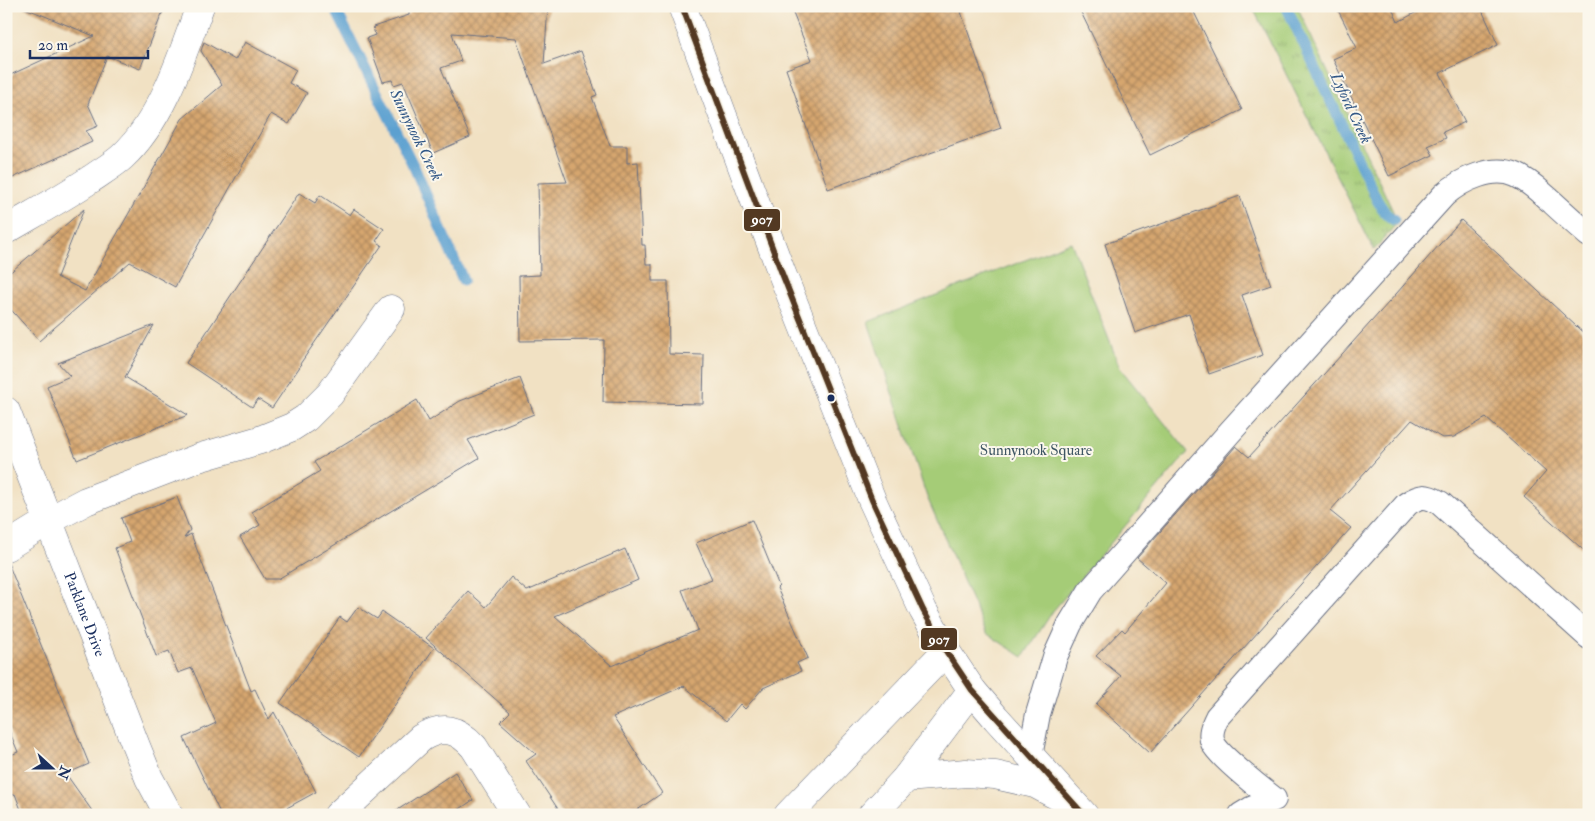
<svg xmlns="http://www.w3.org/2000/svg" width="1595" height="821" font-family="'IM FELL Double Pica',serif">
<defs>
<pattern id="grass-tufts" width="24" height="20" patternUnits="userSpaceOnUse" patternTransform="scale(1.25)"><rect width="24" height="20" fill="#a5cc77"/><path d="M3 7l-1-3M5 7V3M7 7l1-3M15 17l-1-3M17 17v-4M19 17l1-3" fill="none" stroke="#86a665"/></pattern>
<pattern id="building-cross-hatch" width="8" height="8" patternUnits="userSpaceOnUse" patternTransform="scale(1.25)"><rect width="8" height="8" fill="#d6a66e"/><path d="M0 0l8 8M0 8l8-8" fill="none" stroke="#ad885e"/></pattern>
</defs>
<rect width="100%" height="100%" fill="#fbf7ec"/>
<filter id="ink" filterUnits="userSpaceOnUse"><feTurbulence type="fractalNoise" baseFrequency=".02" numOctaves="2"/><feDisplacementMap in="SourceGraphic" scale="10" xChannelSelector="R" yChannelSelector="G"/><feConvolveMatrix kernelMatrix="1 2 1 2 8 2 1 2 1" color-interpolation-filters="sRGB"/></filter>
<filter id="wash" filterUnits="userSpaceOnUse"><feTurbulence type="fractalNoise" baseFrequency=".0096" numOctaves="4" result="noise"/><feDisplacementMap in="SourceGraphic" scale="20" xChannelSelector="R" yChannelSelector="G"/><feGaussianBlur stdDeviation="1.12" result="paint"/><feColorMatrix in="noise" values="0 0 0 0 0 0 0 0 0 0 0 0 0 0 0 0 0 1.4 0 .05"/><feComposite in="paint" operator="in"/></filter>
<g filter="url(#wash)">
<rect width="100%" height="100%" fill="#f1e1c3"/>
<path fill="url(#grass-tufts)" stroke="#607e6a" d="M 1252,6 L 1297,6 L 1398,222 L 1374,250 Z"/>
<path fill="#a5cc77" stroke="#607e6a" d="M 1071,242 L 1120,368 L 1188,452 L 1053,611 L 1023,657 L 986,633 L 927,497 L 868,322 Z"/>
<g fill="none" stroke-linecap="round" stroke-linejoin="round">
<path stroke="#5ba0d0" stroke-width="11" d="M 334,6 L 415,169 L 463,280
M 1286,6 L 1377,200 L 1386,214 L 1394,220"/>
</g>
<g id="blocks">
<path fill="url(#building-cross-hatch)" d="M 25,6 L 165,6 L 140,69 L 107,56 L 88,104 L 98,126 L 86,131 L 92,142 L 6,181 L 6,77 L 94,36 L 25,8 Z
M 409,6 L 548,6 L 544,64 L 581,51 L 597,95 L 592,97 L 610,146 L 627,146 L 627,163 L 638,162 L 642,245 L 645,245 L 646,264 L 652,264 L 652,281 L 668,281 L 669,354 L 704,355 L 703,404 L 603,402 L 604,340 L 520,341 L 519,276 L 540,275 L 538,183 L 567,182 L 516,38 L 452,33 L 461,61 L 441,68 L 470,137 L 433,153 L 403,82 L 394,85 L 392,80 L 383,82 L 367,38 L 375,35 L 373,27 L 409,15 Z
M 790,6 L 959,6 L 1001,128 L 828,189 L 786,69 L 812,60 Z
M 1078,6 L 1191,6 L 1242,110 L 1150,155 Z
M 1336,6 L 1391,6 L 1398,22 L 1428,6 L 1480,6 L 1498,45 L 1440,73 L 1465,122 L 1443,132 L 1446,138 L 1428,146 L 1433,155 L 1389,176 L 1333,59 L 1357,48 Z
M 204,42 L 235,60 L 245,42 L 296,70 L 289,83 L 307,93 L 289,124 L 271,114 L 175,287 L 130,262 L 39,341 L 6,304 L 6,276 L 84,209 L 57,277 L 85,291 L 182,119 L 222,85 L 201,51 Z
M 299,193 L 315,203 L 320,195 L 350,215 L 354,209 L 384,229 L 376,241 L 382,245 L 300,364 L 301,365 L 272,408 L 258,399 L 252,407 L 186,363 Z
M 1240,196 L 1271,285 L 1242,295 L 1263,355 L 1209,374 L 1189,314 L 1135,333 L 1105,244 Z
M 1461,220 L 1589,338 L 1589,555 L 1524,497 L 1546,472 L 1486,418 L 1454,437 L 1442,438 L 1412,420 L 1330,511 L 1351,528 L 1150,753 L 1096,704 L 1121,676 L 1096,656 L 1122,629 L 1125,632 L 1166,583 L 1137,558 L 1236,446 L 1249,457 L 1389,302 Z
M 154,325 L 125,377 L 188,415 L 77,460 L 47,386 L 70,376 L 58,363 Z
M 520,378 L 534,414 L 468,440 L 479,458 L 278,579 L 265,579 L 240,537 L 260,525 L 252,512 L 320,471 L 314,462 L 417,400 L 429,421 L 460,401 Z
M 177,497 L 190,530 L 184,538 L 191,534 L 251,691 L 255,689 L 269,719 L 274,712 L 316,792 L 274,815 L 221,815 L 184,738 L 216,723 L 192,668 L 178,673 L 169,651 L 156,656 L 115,548 L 130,542 L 121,518 Z
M 752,520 L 779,586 L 777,588 L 808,658 L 797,663 L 801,671 L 763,688 L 745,709 L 740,704 L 726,721 L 684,686 L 613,717 L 662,793 L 630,815 L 562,815 L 526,761 L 536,754 L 500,722 L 510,712 L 426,638 L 468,591 L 486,607 L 511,577 L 527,591 L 625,549 L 638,580 L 555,616 L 612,666 L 698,630 L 682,590 L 712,579 L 696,543 Z
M 8,563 L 89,764 L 66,774 L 95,815 L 23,815 L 15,794 L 6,798 L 6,757 L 18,752 L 6,723 L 6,564 Z
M 358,607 L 377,619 L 382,612 L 434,648 L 359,757 L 280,703 L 340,617 L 347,622 Z
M 455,772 L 473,800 L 451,815 L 390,815 Z"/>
</g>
</g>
<g filter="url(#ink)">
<use href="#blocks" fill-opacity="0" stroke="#666d81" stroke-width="1"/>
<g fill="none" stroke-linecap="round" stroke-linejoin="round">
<g stroke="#666d81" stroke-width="26">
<path id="service" d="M 1030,756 L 1038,714 L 1055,657 L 1070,624 L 1090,591 L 1230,432 L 1444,195 C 1462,179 1493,165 1516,175 C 1530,181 1540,192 1551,201 C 1563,212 1576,224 1589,235
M 1274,799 C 1261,789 1218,755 1213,743 C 1209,734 1213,725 1217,717 L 1407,504 C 1420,495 1426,495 1440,503 L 1589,637
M 1241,815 L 1251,809 L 1274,799"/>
</g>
<g stroke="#666d81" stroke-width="29">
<g id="minor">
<path d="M 6,230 C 35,213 64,197 91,179 C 101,172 113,165 122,157 C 162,120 182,56 200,6"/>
<path id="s1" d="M 6,411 L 136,746 L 149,778 L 169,815"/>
<path d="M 6,547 L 48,521 L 86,501 L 198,458 L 260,440 L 292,427 L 306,418 L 330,394 L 391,309"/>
<path d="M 338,815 L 421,738 C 443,725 457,728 474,747 L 517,815"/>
</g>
</g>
<g stroke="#666d81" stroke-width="29">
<path id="tertiary" d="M 788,815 L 946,651
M 872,815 L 906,778 L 972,690"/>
</g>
<g stroke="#666d81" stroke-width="29">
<path id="secondary" d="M 682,6 L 781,271 L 872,500 L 923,610 L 946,651 L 972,690 L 996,718 L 1084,815
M 906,778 L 966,773 L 995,775 L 1035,784 L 1063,799"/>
</g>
<use href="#service" stroke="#fff" stroke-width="24"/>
<use href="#minor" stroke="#fff" stroke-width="28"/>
<use href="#tertiary" stroke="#fff" stroke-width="28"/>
<use href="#secondary" stroke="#fff" stroke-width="28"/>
<g stroke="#fbf7ec" stroke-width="10">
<path id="bus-1" d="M 682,6 L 781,271 L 872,500 L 923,610 L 946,651 L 972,690 L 1084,815"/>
</g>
<use href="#bus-1" stroke="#533922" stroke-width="6"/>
</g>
</g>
<circle fill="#1b2f5e" stroke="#fbf7ec" stroke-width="2" cx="831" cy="398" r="4.5"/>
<g text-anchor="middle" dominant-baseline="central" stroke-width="4" stroke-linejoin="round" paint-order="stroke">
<g font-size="15" fill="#3e5664" stroke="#fbf7ec">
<text x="1036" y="450">Sunnynook Square</text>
</g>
<g font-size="15" fill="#1b2f5e" stroke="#fbf7ec">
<text stroke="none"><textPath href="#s1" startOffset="218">Parklane Drive</textPath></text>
</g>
<g font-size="16" font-style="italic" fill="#315786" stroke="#fbf7ec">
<text transform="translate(1351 108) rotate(65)">Lyford Creek</text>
<text transform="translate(416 135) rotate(64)">Sunnynook Creek</text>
</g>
</g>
<g stroke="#fbf7ec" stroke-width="2">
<rect x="743" y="208" width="38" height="24" rx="5" fill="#533922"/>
<rect x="920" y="627" width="38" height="24" rx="5" fill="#533922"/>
</g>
<g font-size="14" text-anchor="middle" font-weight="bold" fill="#fff">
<text x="762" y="224">907</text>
<text x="939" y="644">907</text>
</g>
<rect width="1595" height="821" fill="none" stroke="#fbf7ec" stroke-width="25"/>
<g transform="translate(52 768) rotate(111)" stroke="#fbf7ec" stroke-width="4" paint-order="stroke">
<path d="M0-4L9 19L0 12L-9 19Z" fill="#1b2f5e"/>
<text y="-8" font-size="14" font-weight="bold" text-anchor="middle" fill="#1b2f5e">N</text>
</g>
<path d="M30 50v8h118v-8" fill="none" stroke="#1b2f5e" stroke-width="2.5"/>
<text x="38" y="50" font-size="15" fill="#1b2f5e" stroke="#fbf7ec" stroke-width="4" paint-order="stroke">20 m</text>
</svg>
